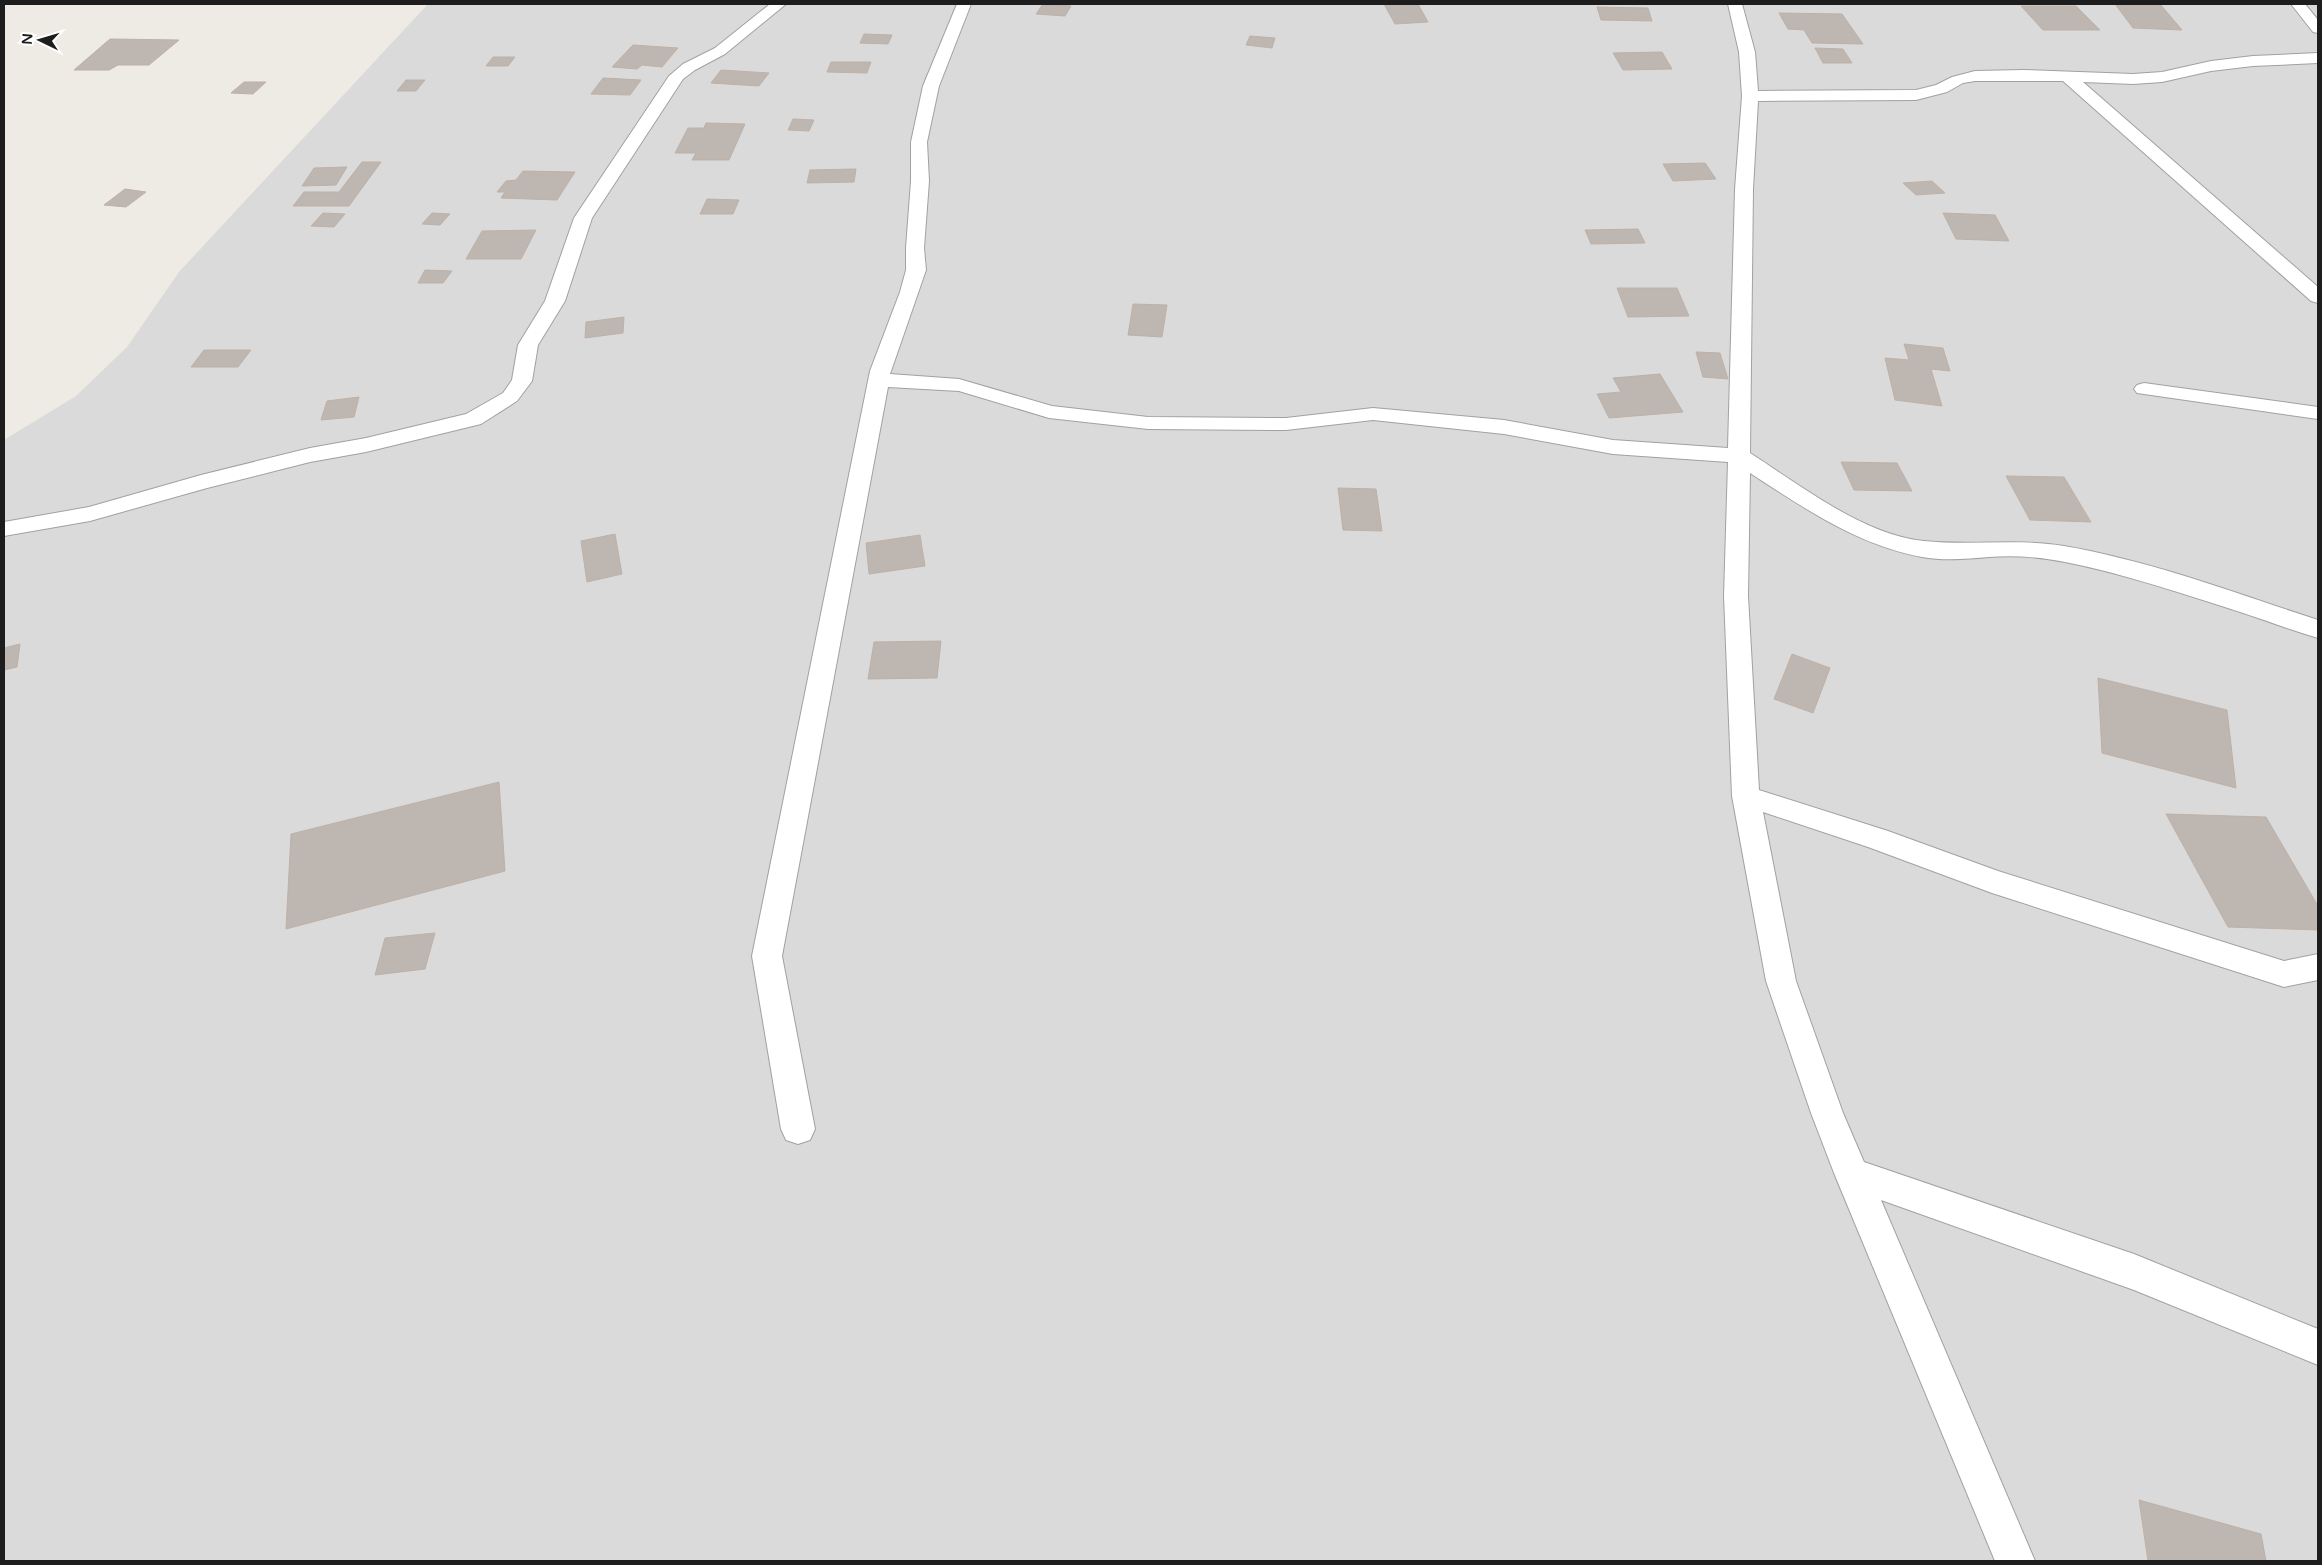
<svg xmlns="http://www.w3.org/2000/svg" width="2322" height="1565" font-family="'Varela Round',sans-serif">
<rect width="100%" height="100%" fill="#eeeae4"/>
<path fill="#dbdada" d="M 428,4 L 2318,4 L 2318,1561 L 4,1561 L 4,440 L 76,396 L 127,347 L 179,272 Z"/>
<path fill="#beb6b1" stroke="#beb1a7" d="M 1043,4 L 1044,4 L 1071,6 L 1065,16 L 1036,14 Z
M 1384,4 L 1418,4 L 1428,22 L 1395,24 Z
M 2115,4 L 2160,4 L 2182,30 L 2133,28 Z
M 2021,6 L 2076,6 L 2100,30 L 2043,30 Z
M 1597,7 L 1648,8 L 1652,21 L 1601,20 Z
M 1779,13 L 1842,14 L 1863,44 L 1812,43 L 1804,30 L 1788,29 Z
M 864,34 L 892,35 L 888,44 L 860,43 Z
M 1250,36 L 1275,38 L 1272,48 L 1246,45 Z
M 110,39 L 179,40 L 149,65 L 118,65 L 109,70 L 74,70 Z
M 633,45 L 678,48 L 662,67 L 642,65 L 637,69 L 612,67 Z
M 1815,48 L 1843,49 L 1852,63 L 1823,63 Z
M 1662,52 L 1672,69 L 1623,70 L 1613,53 Z
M 493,57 L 515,57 L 508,66 L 486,66 Z
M 831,62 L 871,62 L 867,73 L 827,72 Z
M 721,70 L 769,73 L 759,86 L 711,83 Z
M 603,78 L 641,80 L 630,95 L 591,94 Z
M 406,80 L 425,80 L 416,91 L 397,91 Z
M 244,82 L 266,82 L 253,94 L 231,93 Z
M 793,119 L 814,120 L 809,131 L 788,130 Z
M 706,123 L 745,124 L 729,160 L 692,160 L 696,153 L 675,153 L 688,128 L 704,128 Z
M 362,162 L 381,162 L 349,206 L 293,206 L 304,192 L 339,192 Z
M 1705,163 L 1716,179 L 1673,181 L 1663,164 Z
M 347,167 L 336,185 L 302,186 L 314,168 Z
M 856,169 L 854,182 L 807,183 L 810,170 Z
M 523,171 L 575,172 L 557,200 L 501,198 L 505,192 L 497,192 L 506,181 L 516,180 Z
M 1932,181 L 1945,193 L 1916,195 L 1903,183 Z
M 125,189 L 146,192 L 126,207 L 104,205 Z
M 707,199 L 739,200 L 733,214 L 700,214 Z
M 323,213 L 345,214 L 334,227 L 311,226 Z
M 432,213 L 450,214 L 440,225 L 422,224 Z
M 1943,213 L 1995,215 L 2009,241 L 1956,239 Z
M 1638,229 L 1645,243 L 1591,244 L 1585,230 Z
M 536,230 L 521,259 L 466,259 L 482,231 Z
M 425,270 L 452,271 L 443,283 L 418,283 Z
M 1617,288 L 1677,288 L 1689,316 L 1628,317 Z
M 1133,304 L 1167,305 L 1162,337 L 1128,335 Z
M 624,317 L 623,333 L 585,338 L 586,322 Z
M 1904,344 L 1943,348 L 1950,371 L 1931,369 L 1942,406 L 1895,400 L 1885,358 L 1909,360 Z
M 204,350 L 251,350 L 238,367 L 191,367 Z
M 1696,352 L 1720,353 L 1728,379 L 1703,377 Z
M 1660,374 L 1683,412 L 1609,418 L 1597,394 L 1621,392 L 1613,378 Z
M 359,397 L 354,417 L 321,420 L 327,401 Z
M 1841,462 L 1897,463 L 1912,491 L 1854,490 Z
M 2006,476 L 2064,477 L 2091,522 L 2030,520 Z
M 1338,488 L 1376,489 L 1382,531 L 1343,530 Z
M 615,534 L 622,574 L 587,582 L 581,541 Z
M 920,535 L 925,566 L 869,574 L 866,543 Z
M 941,641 L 937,678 L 868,679 L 874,642 Z
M 20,644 L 17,667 L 4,670 L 4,648 Z
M 1792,654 L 1830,668 L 1813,713 L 1774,699 Z
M 2098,678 L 2227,710 L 2236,788 L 2102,753 Z
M 499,782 L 505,871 L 286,929 L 291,834 Z
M 2166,814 L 2266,817 L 2318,906 L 2318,930 L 2228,927 Z
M 435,933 L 425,969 L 375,975 L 385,938 Z
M 2139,1500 L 2261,1534 L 2266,1561 L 2148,1561 Z"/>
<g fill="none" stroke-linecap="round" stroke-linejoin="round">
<g stroke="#a1a1a1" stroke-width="2">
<path id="minor" d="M 770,4 L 786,4 L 725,54 L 695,70 L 683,79 L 592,218 L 565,301 L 538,345 L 532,381 L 517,401 L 481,424 L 366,452 L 310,462 L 207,488 L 90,521 L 4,536 L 4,522 L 89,507 L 201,475 L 310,448 L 366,438 L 466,414 L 503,393 L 512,380 L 518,345 L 545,301 L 574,218 L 669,76 L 683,64 L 715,48 Z
M 957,4 L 971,4 L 939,86 L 927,142 L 929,181 L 924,248 L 926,270 L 890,374 L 959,379 L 1052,406 L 1148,417 L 1286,418 L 1373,408 L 1504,420 L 1613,440 L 1728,448 L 1735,189 L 1742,96 L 1739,52 L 1728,4 L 1742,4 L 1755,52 L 1758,91 L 1916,90 L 1936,85 L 1952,77 L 1975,71 L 2024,70 L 2133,74 L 2162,72 L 2211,61 L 2253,56 L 2318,53 L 2318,63 L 2253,66 L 2211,71 L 2162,82 L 2133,84 L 2083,82 L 2318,287 L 2318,303 L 2311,301 L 2063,81 L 1975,81 L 1963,83 L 1947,92 L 1916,100 L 1758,101 L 1753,189 L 1750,453 C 1800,485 1863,535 1924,541 C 1971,546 2017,538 2064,546 C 2151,561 2235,593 2318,620 L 2318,638 C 2293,631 2268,621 2243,613 C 2184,594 2125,574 2065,562 C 2041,557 2014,555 1989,557 C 1967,559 1944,561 1922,557 C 1857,545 1804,508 1750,473 L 1748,596 L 1759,790 L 1888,831 L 1998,871 L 2284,961 L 2318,954 L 2318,980 L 2284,987 L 1992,893 L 1868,847 L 1763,812 L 1796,981 L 1843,1113 L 1864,1162 L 2134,1254 L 2318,1329 L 2318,1365 L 2134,1290 L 1881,1200 L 2035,1561 L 1995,1561 L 1834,1173 L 1811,1113 L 1766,981 L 1732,796 L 1724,596 L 1728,462 L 1613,454 L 1504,434 L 1373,420 L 1286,430 L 1148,429 L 1049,418 L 959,391 L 888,387 L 782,956 L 815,1129 L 810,1140 L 798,1144 L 786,1140 L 781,1129 L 752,956 L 870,371 L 900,292 L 906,270 L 906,248 L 911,181 L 911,142 L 923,86 Z
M 2291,4 L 2305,4 L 2318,20 L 2318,33 L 2313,32 Z
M 2144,383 L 2318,407 L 2318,419 L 2137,393 L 2134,389 L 2137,385 Z"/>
</g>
<use href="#minor" fill="#fff" fill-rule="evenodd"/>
</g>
<rect width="2322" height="1565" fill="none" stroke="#1d1d1d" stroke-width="10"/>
<g transform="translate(40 40) rotate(275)" stroke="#ffffff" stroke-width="4" paint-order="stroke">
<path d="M0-4L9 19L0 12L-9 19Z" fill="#1d1d1d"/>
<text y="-8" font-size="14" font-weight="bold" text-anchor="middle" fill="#1d1d1d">N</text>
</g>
</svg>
